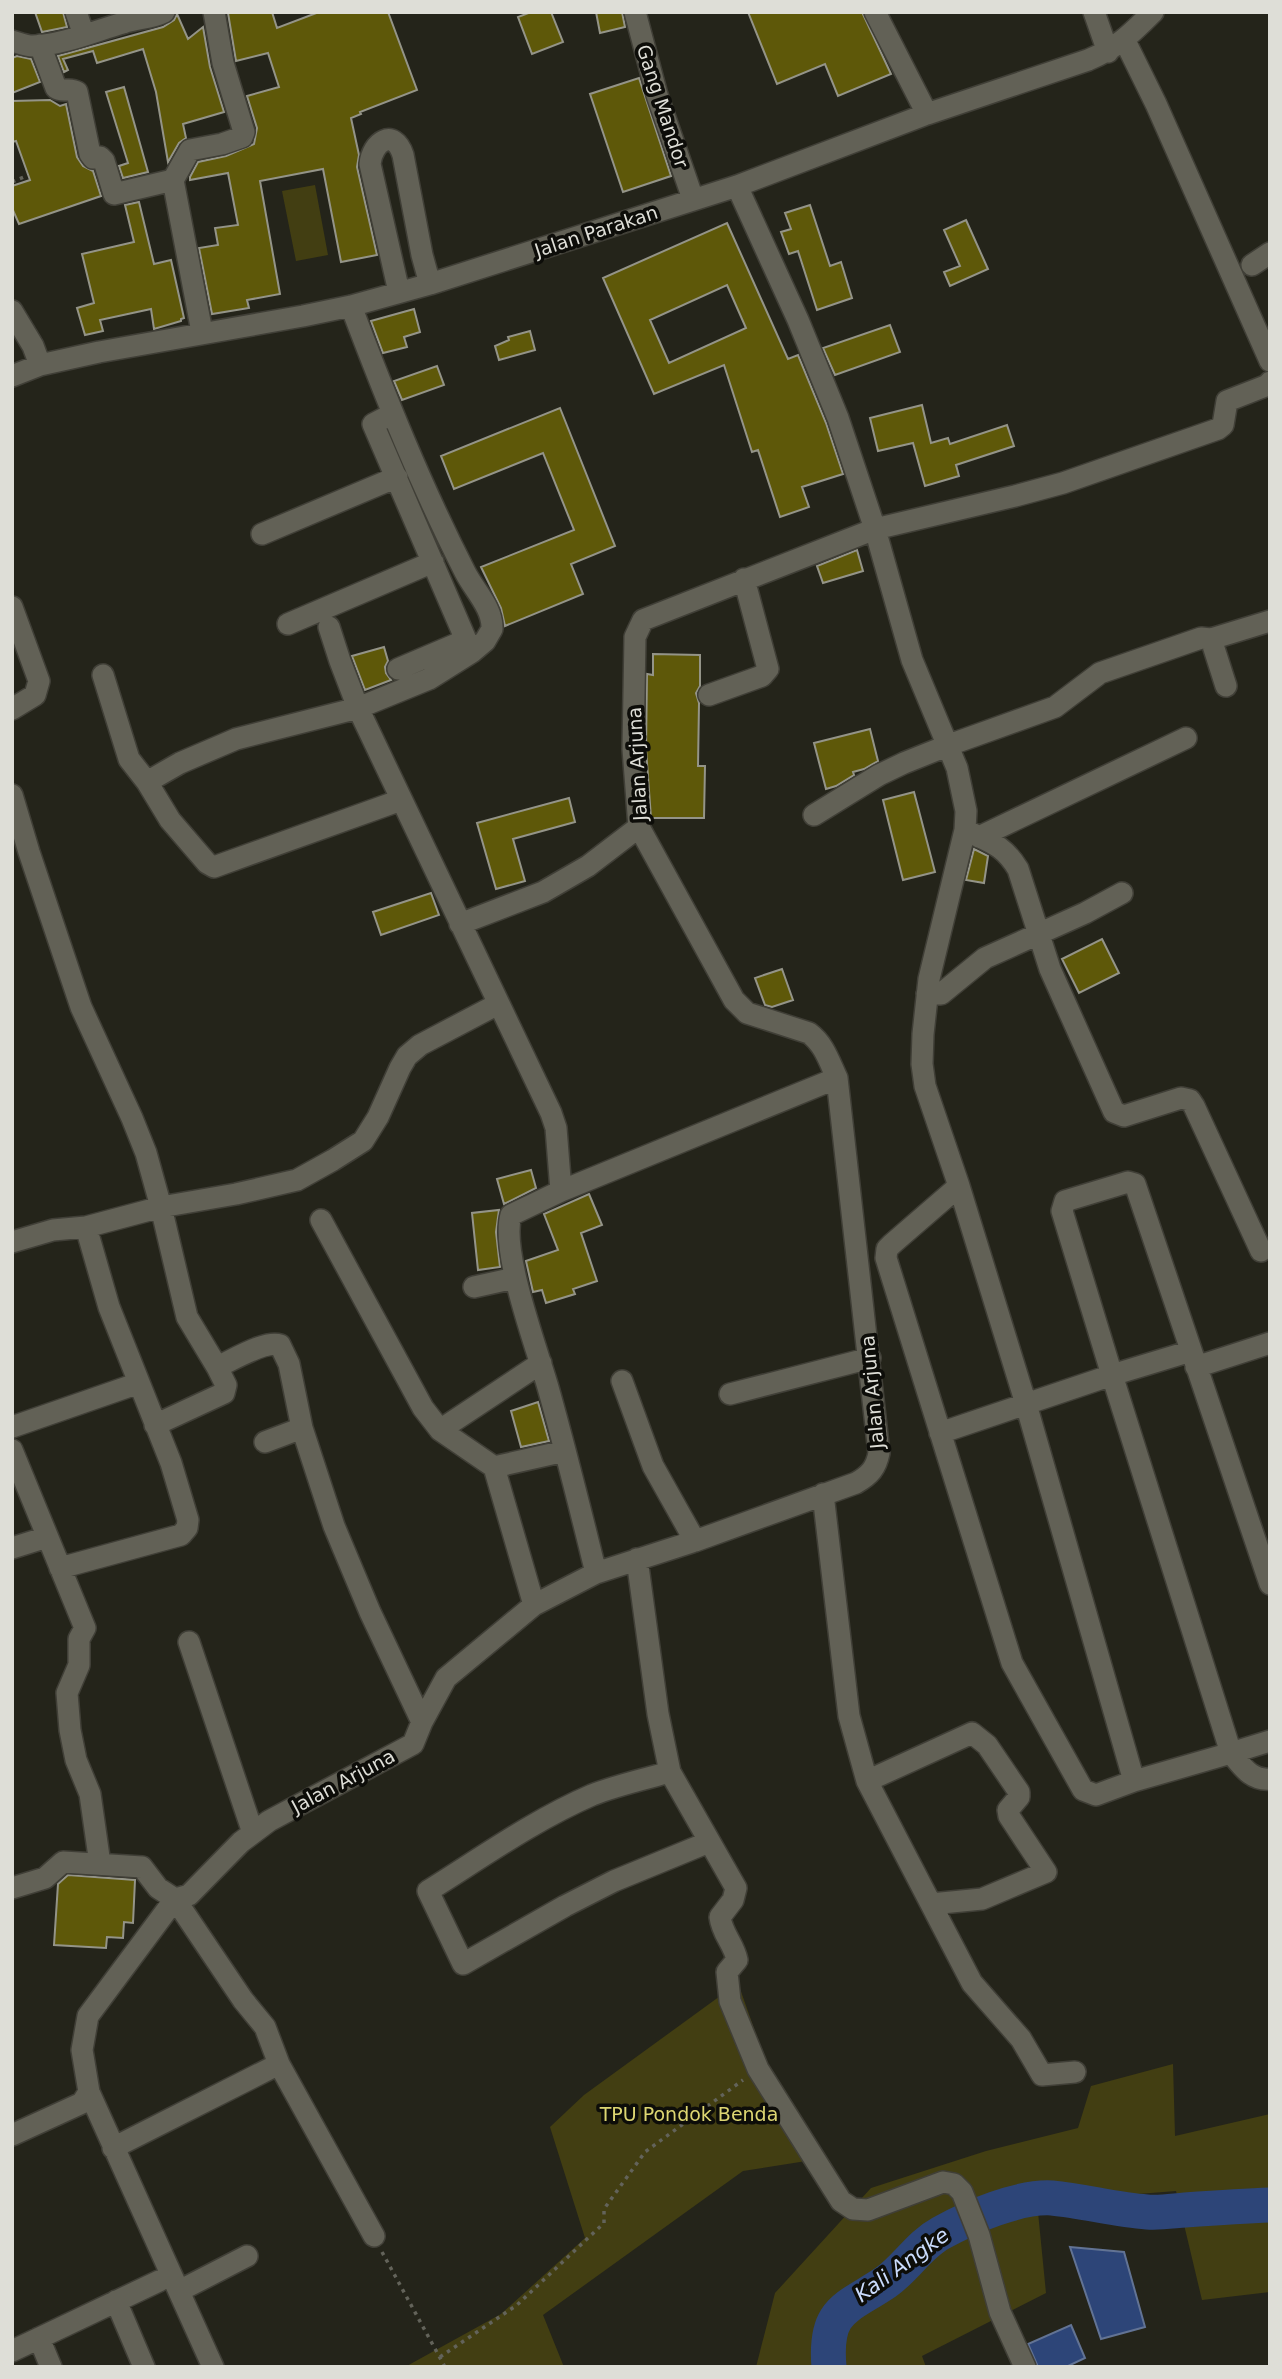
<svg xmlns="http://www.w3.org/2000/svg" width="1282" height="2379" font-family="'DejaVu Sans',sans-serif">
<rect width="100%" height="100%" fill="#24241a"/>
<path fill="#423e12" d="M 315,185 L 328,255 L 296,261 L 282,191 Z
M 738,1983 L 769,2071 L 819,2159 L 743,2171 L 543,2315 L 564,2367 L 405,2367 L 501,2314 L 585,2238 L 550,2127 L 584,2095 Z
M 1173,2064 L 1175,2136 L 1270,2114 L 1270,2292 L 1202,2300 L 1176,2191 L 1037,2202 L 1046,2293 L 922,2356 L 926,2367 L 756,2367 L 775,2293 L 871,2188 L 986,2151 L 1078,2128 L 1091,2086 Z"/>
<path fill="#2d4578" stroke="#627394" stroke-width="2" d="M 1070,2247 L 1124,2252 L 1145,2327 L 1101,2339 Z
M 1071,2325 L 1085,2358 L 1066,2367 L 1038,2367 L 1028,2344 Z"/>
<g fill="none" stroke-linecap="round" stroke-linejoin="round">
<path stroke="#2d4578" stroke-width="35" d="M 829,2367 C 824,2309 846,2309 886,2282 C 906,2268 919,2245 941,2233 C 970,2217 1019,2196 1052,2198 C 1084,2201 1116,2210 1147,2212 C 1160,2213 1172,2211 1185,2210 C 1213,2208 1241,2206 1270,2205"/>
</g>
<path fill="#5e5809" stroke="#949488" stroke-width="2" fill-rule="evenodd" d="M 35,12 L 63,12 L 67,27 L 42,32 Z
M 272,12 L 277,28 L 319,12 L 388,12 L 417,90 L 360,112 L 361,114 L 351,118 L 359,155 L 357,167 L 377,255 L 341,262 L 323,169 L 260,181 L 280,294 L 247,300 L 249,308 L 212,314 L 199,248 L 218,245 L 215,228 L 238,225 L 228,173 L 190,180 L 190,177 L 198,162 L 226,156 L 254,144 L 257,128 L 247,96 L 279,87 L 268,53 L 236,61 L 228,13 Z
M 531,12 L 551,12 L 563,42 L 532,54 L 518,17 Z
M 596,12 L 622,12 L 625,27 L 600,33 Z
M 748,12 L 862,12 L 891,74 L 838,96 L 825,64 L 777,84 Z
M 177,14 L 188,39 L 203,27 L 210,67 L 224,112 L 183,124 L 186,138 L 179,143 L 168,162 L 156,92 L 143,49 L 97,63 L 93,51 L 63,59 L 68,70 L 64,72 L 58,56 L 163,27 L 174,20 Z
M 17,56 L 31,59 L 40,82 L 12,93 L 12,58 Z
M 639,78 L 671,176 L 623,192 L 590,94 Z
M 124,87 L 148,172 L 123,178 L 119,166 L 128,163 L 106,92 Z
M 50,100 L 60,106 L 66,104 L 77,157 L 83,166 L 93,171 L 101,196 L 19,224 L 12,208 L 12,186 L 30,180 L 16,141 L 12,142 L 12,101 Z
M 139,202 L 154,264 L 171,260 L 184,318 L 181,319 L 181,321 L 154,329 L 151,309 L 100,320 L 103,331 L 85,335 L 77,308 L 94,303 L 82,254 L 134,242 L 125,205 Z
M 810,205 L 830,266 L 841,262 L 852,298 L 817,310 L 798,251 L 789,254 L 781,232 L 791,229 L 785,213 Z
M 966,220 L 988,269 L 950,286 L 944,272 L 960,266 L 944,230 Z
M 727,223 L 788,359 L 798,355 L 826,423 L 843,474 L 802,487 L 809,507 L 780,517 L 758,450 L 752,452 L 724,365 L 654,394 L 603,278 ZM 727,285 L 746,328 L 669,363 L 650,320 Z
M 414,309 L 420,332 L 404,337 L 407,347 L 383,353 L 371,321 Z
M 890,325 L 900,352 L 835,375 L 823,348 Z
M 530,331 L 535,350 L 499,360 L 495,346 L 509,340 L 508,337 Z
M 437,366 L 444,385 L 402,400 L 394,381 Z
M 922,405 L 931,443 L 948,438 L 950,444 L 1007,425 L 1014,446 L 956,465 L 959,476 L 925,486 L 913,443 L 878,451 L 870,418 Z
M 560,408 L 615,546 L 571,564 L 583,594 L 505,626 L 501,608 L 481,567 L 574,530 L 543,453 L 454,489 L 441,456 Z
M 857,550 L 863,571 L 823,583 L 817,566 Z
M 384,647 L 388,661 L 385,667 L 386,673 L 391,680 L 365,690 L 352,656 Z
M 653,654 L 700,655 L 700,686 L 696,693 L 699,703 L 698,766 L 705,766 L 704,818 L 651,818 L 646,749 L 647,674 L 653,675 Z
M 870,729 L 878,761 L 864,769 L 853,772 L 854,775 L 836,786 L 826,789 L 814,743 Z
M 914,792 L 935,872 L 903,880 L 883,800 Z
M 569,798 L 575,822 L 513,839 L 525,881 L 496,889 L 477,823 Z
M 974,849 L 988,856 L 984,883 L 966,880 Z
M 431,893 L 439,915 L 381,935 L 373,912 Z
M 1102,939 L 1119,973 L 1079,993 L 1062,959 Z
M 782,969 L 793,1000 L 772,1007 L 765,1005 L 755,978 Z
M 531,1170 L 536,1188 L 504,1204 L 497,1179 Z
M 589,1194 L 602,1225 L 581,1233 L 597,1281 L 573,1289 L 575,1294 L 546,1303 L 542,1290 L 533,1292 L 526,1261 L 558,1250 L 544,1214 Z
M 499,1210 L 496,1232 L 500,1267 L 478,1270 L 472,1213 Z
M 538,1402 L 549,1441 L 521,1447 L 511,1411 Z
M 68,1875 L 135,1880 L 133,1923 L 124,1922 L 123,1938 L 107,1937 L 106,1948 L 54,1945 L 58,1884 Z"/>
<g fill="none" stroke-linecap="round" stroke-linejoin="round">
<g stroke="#403f37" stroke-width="24">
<path id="minor" d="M 76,12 L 84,35
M 635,12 L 657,95 L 693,199
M 875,12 L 927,114
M 1094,12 L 1108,52
M 12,41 C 19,43 26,46 33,46 C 62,45 95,31 123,23 C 137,18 150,19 164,12
M 1125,41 L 1156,104 L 1270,361
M 40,45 L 56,88 C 63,93 69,87 77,92 L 90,154 L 93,158 L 100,157 L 104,161 L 114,194 L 173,180
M 737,186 L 798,320 L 838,418 L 875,529 L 912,660 L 957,768 L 966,811 L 965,830 L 929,979 L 923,1034 L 922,1064 L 925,1086 L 959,1186 L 1026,1404 L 1134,1781 L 1096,1795 L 1083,1790 L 1012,1663 L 886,1258 L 887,1249 L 892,1244 L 959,1186
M 1252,265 L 1270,253
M 399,292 L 370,164 C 372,142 394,127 403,155 L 422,255 L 430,284
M 12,311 L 33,346 L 40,365
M 202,332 L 173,180 L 190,150 L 222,144 L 242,137 L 244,132 L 223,63 L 214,12
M 12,376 L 40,365 L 99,352 L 303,316 L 351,306 L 430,284 L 737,186 L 927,114 L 1088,60 C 1117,48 1131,34 1153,12
M 392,414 L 373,424 L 466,640 L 398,669
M 262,534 L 397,477
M 12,607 L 39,681 L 35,695 L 12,709
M 288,624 L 433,562
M 329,627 L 340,661 L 358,708 L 551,1113 L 556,1128 L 561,1191
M 1211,639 L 1270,621
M 103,675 L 129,759 L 147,782 L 170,820 L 207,863 L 214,867 L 401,800
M 709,695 L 762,676 L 768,669 L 744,579
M 147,782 L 180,763 L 236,739 L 358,708 L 429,679 L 472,652 L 485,641 L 492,629 C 493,608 474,590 465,572 C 421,486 385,396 351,306
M 12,795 L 29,852 L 81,1007 L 132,1118 L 146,1153 L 161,1207 L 187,1317 L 217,1367 L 226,1385 L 224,1393 L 155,1425
M 814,815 L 879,775 L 904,763 L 949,745 L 1055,707 L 1100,673 L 1201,638 L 1211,639 L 1226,686
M 965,830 C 989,842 1003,844 1018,869 L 1050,969 L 1114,1112 L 1124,1116 L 1181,1098 L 1190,1100 L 1194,1106 L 1261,1251
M 979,837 L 1186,738
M 460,924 L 543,892 L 588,866 L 639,827
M 927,994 L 941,994 L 985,958 L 1085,913 L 1122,893
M 321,1220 L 423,1408 L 440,1430 L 494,1467
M 12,1242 L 53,1230 L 86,1227 L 161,1207 L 236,1194 L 297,1180 L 333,1160 L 363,1141 L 378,1117 L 400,1068 L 407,1056 L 420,1045 L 498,1004
M 474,1287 L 515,1278
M 1191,1351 L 1112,1375 L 1062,1211 L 1065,1201 L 1128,1182 L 1135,1184 L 1270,1584
M 217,1367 C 233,1360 265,1340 280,1345 L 289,1364 L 302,1428 L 334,1526 L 370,1612 L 422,1722
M 1196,1367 L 1270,1343
M 622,1381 L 653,1466 L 695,1541
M 730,1394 L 870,1358
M 12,1427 L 139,1383
M 440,1430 L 541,1363
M 940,1433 L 1112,1375 L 1231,1753 L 1134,1781
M 265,1442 L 302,1428
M 12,1450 L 85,1628 L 79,1639 L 79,1665 L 67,1693 L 70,1730 L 76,1760 L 90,1794 L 100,1864
M 823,1494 L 849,1716 L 867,1781 L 972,1983 L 1021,2039 L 1042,2075 L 1075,2072
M 12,1548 L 47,1537
M 637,1559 L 658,1714 L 670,1772 L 736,1888 L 733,1900 L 720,1917 C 722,1934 734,1944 737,1960 L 727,1972 L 730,2001 L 758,2069 L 841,2201 L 853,2209 L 868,2210 L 943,2182 L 954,2184 L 962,2192 L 979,2235 L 1000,2312 L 1025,2367
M 60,1568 L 181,1535 L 187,1528 L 188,1520 L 171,1463 L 109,1307 L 86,1227
M 596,1573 C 581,1512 566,1452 549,1391 C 538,1351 500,1252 511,1215 L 561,1191 L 837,1078
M 534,1605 L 494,1467 L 565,1451
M 189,1642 L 253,1833
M 1270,1741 L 1231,1753 C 1242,1766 1251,1781 1270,1779
M 670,1772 C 645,1779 617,1785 592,1795 C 534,1820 481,1858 428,1891 L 463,1964 L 565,1906 L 614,1881 L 709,1842
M 867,1781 L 972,1733 L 987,1745 L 1019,1792 L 1019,1797 L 1008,1810 L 1009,1816 L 1046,1872 L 982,1899 L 931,1904
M 12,1888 L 45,1878 L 63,1862 L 142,1867 L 158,1888 L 175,1899 L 243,2000 L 265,2027 L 279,2064 L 374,2236
M 89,2092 L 213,2367
M 12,2135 L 82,2103 L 89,2092 L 82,2050 L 88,2016 L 175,1899 L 189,1895 L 241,1842 L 269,1821 L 413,1744 L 422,1722 L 446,1678 L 534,1605 L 596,1573 L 695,1541 L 856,1483 C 870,1475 876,1468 879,1453 L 837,1078 C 829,1061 824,1044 809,1033 L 747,1013 L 734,1000 L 639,827 L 633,749 L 635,637 L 643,620 L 875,529 L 1015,496 L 1063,483 L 1218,429 L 1223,425 L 1227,401 L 1268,385 L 1270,382
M 113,2148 L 279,2064
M 179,2291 L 247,2256
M 116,2301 L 144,2367
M 39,2338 L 51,2367
M 12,2351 L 159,2281"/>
</g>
<path stroke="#63635a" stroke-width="3.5" stroke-dasharray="3.5 5" stroke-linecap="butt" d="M 12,182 L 24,177
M 382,2252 L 445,2367
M 440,2357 L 517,2305 L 604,2223 L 604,2209 L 645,2152 L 743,2080"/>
<use href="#minor" stroke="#626156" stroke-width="21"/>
</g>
<g text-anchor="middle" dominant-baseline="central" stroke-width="7" stroke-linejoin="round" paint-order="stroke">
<g font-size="19" fill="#deded7" stroke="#0d0d09">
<text transform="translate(663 106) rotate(72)">Gang Mandor</text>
<text transform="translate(596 231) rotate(-18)">Jalan Parakan</text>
<text transform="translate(637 764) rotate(-93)">Jalan Arjuna</text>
<text transform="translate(872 1392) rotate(-95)">Jalan Arjuna</text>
<text transform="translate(343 1781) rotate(-28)">Jalan Arjuna</text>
</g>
<g font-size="19" fill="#ddd672" stroke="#0d0d09">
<text x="689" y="2114">TPU Pondok Benda</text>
</g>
<g font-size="21" font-style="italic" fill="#cadbfc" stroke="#0d0d09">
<text transform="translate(902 2265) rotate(-36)">Kali Angke</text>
</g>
</g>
<rect width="1282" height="2379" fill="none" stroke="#deded7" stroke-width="28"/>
</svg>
